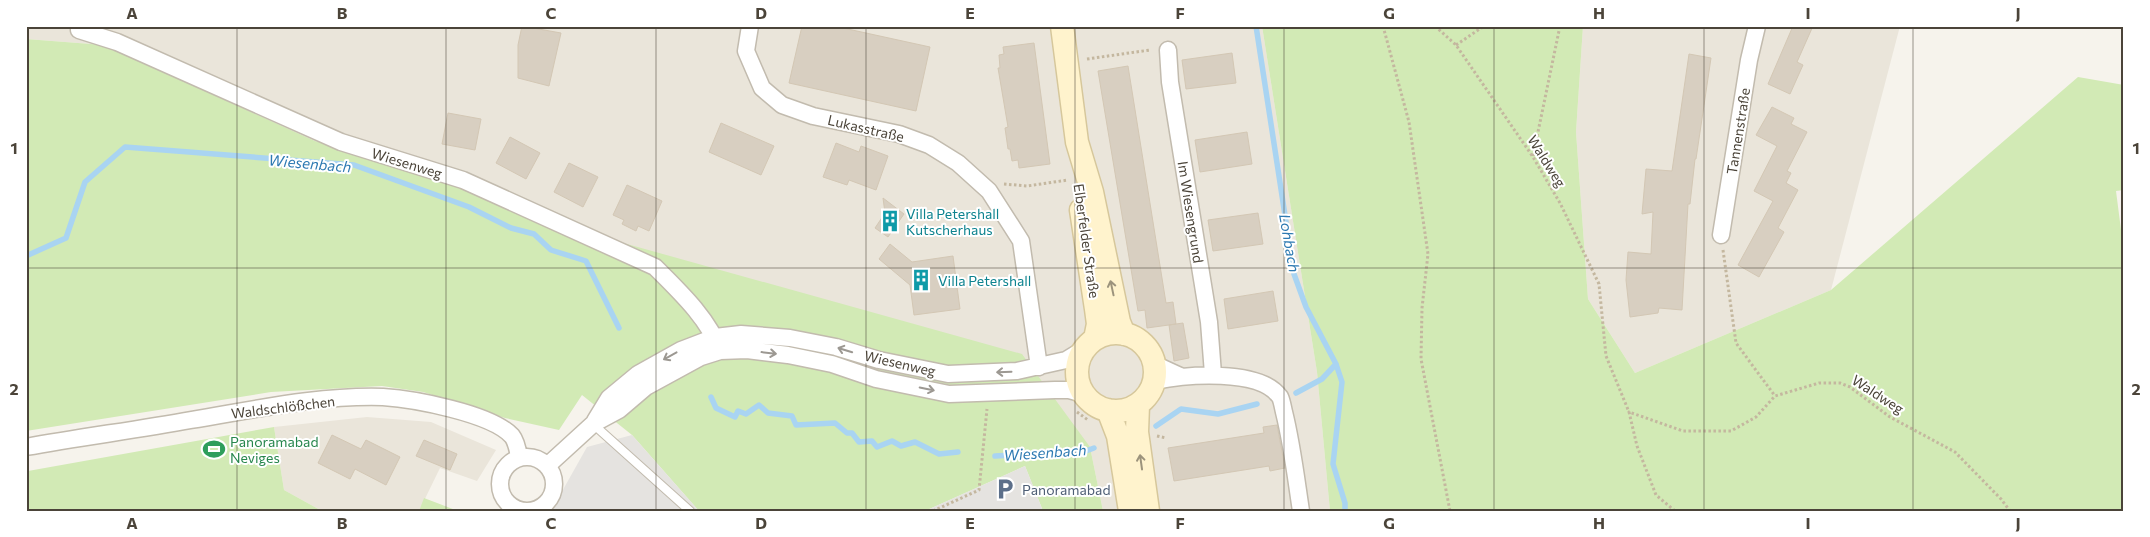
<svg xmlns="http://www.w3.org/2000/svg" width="2150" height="537" font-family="Commissioner,sans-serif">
<rect width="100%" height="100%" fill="#f6f3ec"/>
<path fill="#eae5da" d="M 26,26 L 1262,26 L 1317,372 L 1330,511 L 1103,511 L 1090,447 L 573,229 L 396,165 L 315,141 L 104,45 L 26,39 Z
M 1583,26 L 1900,26 L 1831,290 L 1635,373 L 1588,299 L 1576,132 Z
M 367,417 L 431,422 L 496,450 L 477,481 L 440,468 L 419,511 L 322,511 L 284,490 L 274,427 Z"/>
<path fill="#d2eab5" d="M 1262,26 L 1583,26 L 1576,132 L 1588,299 L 1635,373 L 1831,290 L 2078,77 L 2124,85 L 2124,190 L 2116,191 L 2124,253 L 2124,511 L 1330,511 L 1317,372 Z
M 26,39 L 104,45 L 315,141 L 396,165 L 573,229 L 1022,354 L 1090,447 L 1103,511 L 1043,511 L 1025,466 L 925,511 L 699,511 L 632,435 L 582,395 L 559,430 L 505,418 L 423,392 L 382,386 L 271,392 L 26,431 Z
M 274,427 L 284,490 L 322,511 L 26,511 L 26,472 L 28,471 Z
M 424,498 L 458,511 L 419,511 Z"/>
<path fill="#e5e3e0" d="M 632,435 L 699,511 L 551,511 L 587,447 Z
M 1025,466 L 1043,511 L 925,511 Z"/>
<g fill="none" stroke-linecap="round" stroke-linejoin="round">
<path stroke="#a9d4f2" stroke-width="5.5" d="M 1256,26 L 1294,274 L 1306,307 L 1336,364 L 1342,382 L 1333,464 L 1345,503 L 1345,511
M 26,256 L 66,238 L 85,182 L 125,147 L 354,165 L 469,207 L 511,228 L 534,234 L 551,250 L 586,261 L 619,328
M 1296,393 L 1322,379 L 1336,364
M 711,397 L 716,408 L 735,417 L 738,411 L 746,414 L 759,405 L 768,413 L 792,416 L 796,425 L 835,423 L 847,433 L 852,433 L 859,442 L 872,441 L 877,447 L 892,441 L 901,446 L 915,442 L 939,454 L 958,452
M 1156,426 L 1181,409 L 1218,414 L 1257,404
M 995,456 L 1086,451 L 1094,448"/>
</g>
<path fill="#d8cfc1" stroke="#d3c7b4" d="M 522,26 L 561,33 L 549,86 L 518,78 L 518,45 Z
M 802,26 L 834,26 L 930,47 L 916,111 L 789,83 Z
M 1793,26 L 1813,26 L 1797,62 L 1803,65 L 1790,94 L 1768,84 Z
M 1034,43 L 1050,164 L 1019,168 L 1018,160 L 1012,161 L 1010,149 L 1008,149 L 1005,128 L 1008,127 L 998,68 L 1000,68 L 999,55 L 1004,54 L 1003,47 Z
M 1232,53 L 1236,83 L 1186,89 L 1182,60 Z
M 1689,54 L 1711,58 L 1696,159 L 1695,159 L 1690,204 L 1688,204 L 1682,310 L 1659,308 L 1658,313 L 1630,317 L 1626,280 L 1628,252 L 1651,254 L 1653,212 L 1642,214 L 1646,169 L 1672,171 Z
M 1128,66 L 1166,303 L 1173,302 L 1176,324 L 1147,328 L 1145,310 L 1138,311 L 1098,71 Z
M 1772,107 L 1794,118 L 1791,124 L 1807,132 L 1787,171 L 1791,173 L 1786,183 L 1798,190 L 1778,228 L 1784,232 L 1759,277 L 1738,265 L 1773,201 L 1754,191 L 1777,146 L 1756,135 Z
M 448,113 L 481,119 L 475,150 L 442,144 Z
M 721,123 L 774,146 L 761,175 L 709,152 Z
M 1247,132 L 1252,164 L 1200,172 L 1195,140 Z
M 510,137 L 540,153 L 526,179 L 496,163 Z
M 836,143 L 859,152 L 861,146 L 888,156 L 876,190 L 849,180 L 847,185 L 823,177 Z
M 569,163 L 598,177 L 583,207 L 554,192 Z
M 627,185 L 662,201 L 649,231 L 638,226 L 636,231 L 622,224 L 624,220 L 613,215 Z
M 883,198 L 904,214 L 888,237 L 875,228 L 885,213 Z
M 1258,213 L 1263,244 L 1213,251 L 1208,220 Z
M 890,244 L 912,262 L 953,256 L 960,309 L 914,315 L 910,285 L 879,259 Z
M 1273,291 L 1278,321 L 1228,329 L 1224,299 Z
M 1183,323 L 1189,358 L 1174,361 L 1169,325 Z
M 1277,425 L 1285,468 L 1270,471 L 1269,466 L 1174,481 L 1168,448 L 1264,433 L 1263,427 Z
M 332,435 L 361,449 L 366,440 L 400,457 L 386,485 L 355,469 L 350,479 L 318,463 Z
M 424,440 L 457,454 L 450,470 L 416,456 Z"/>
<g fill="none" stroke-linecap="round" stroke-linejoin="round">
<g stroke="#c2bbae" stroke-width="10">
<path id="service" d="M 593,424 L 690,511"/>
</g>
<g stroke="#c2bbae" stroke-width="19">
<path id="minor" d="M 750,26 L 746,51 L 762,88 L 782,105 L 813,116 L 899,134 L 929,145 L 958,163 L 989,191 L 1021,241 L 1039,367
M 79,30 L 117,42 L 341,142 L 463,180 L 655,267 C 679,291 709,319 720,351
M 1168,50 L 1170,82 L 1209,322 L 1213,374
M 1721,235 L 1749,60 L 1757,26
M 1156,365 L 1180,376
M 1155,381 C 1185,375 1260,368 1280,397 C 1282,401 1283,408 1284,412 C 1292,444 1296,478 1301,511
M 595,421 L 609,398 L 638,374 L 681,350 L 715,337 L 741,334 L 790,338 L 836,347 L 879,360 L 948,374 L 1017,371 L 1066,360 L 1084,349
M 26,447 C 81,437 136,430 191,420 C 253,410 319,395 383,397 C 413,399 491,413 512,436 C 516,441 518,451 519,457
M500 484a27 27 0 1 1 54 0a27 27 0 1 1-54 0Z
M 547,466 L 593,424 L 619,410 L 646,387 L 701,357 L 720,351 L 747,350 L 788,355 L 832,364 L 876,379 L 949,394 L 1055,390 L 1069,390 L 1084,394"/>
</g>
<g stroke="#d6c79b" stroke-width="25">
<path id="secondary" d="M 1062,26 L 1077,142 L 1092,192 L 1119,322 L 1124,334
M 1081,210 L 1096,309 L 1098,324 L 1095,339
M1077 372a39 39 0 1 1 78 0a39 39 0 1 1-78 0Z
M 1138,405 L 1137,432 L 1148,511
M 1108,410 L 1118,436 L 1130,511"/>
</g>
<path stroke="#c4b79f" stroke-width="3" stroke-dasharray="2.5 2.5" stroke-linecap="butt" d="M 1383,26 L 1409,122 L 1428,254 L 1422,308 L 1421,359 L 1450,511
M 1435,26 L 1456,45 L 1533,157 L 1560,203 L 1599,284 L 1606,356 L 1629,412
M 1456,45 L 1484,26
M 1087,59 L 1150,50
M 1533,156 L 1560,26
M 1004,184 L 1027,186 L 1068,180
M 1723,250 L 1736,343 L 1775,396
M 1077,412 L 1088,420
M 1157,436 L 1166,438
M 933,511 L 979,490 L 987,409
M 1675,511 L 1656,495 L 1637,446 L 1629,412 L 1683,431 L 1731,431 L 1756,417 L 1775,396 L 1819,383 L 1840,383 L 1850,387 L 1890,417 L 1955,452 L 2001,499 L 2010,511"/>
<use href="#service" stroke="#fff" stroke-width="8"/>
<use href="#minor" stroke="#fff" stroke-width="16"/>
<use href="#secondary" stroke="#fff3cd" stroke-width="22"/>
</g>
<defs><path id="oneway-shaft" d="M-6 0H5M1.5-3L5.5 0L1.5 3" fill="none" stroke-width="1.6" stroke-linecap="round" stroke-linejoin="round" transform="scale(1.25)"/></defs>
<g stroke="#9c937c">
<use href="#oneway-shaft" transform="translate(1112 288) rotate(-102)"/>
<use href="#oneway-shaft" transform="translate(1141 462) rotate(-98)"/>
</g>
<g stroke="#9c9892">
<use href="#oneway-shaft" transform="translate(845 350) rotate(-163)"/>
<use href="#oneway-shaft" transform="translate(769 353) rotate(7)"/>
<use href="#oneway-shaft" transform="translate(670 356) rotate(151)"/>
<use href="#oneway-shaft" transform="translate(1004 372) rotate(178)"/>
<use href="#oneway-shaft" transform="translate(927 389) rotate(12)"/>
</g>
<path fill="none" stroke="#4b4439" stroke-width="1" stroke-opacity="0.55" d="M 237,26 L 237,511M 446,26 L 446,511M 656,26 L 656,511M 866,26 L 866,511M 1075,26 L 1075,511M 1284,26 L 1284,511M 1494,26 L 1494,511M 1704,26 L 1704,511M 1913,26 L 1913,511M 26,268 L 2124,268"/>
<defs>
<g id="building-bare" transform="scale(1.725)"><path d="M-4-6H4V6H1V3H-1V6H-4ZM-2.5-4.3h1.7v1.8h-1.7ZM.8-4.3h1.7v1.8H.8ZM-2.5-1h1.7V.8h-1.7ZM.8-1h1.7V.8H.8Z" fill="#0f9aa8" stroke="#fff" stroke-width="2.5" paint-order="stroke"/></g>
<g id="stadium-bare" transform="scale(1.725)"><path d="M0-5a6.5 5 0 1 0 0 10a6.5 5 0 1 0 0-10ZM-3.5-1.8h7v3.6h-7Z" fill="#2e9e5b" stroke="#fff" stroke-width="2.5" paint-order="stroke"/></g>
<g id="parking-bare" transform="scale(1.725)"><path d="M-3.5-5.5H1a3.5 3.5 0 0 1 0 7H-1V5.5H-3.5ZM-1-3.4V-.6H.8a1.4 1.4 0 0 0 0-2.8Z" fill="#5c6f8a" stroke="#fff" stroke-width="2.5" paint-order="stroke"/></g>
</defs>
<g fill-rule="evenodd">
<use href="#building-bare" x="890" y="221"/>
<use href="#building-bare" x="921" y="280"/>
<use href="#stadium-bare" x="214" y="449"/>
<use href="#parking-bare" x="1005" y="489"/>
</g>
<g text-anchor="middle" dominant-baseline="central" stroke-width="4" stroke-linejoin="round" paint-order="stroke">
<g font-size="14" fill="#4b4439" stroke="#fff">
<text transform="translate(866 128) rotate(13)">Lukasstraße</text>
<text transform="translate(1738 131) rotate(-81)">Tannenstraße</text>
<text transform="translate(1547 161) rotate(58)">Waldweg</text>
<text transform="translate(407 163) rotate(17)">Wiesenweg</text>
<text transform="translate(1191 212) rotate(81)">Im Wiesengrund</text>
<text transform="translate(1087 241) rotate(82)">Elberfelder Straße</text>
<text transform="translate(900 363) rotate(13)">Wiesenweg</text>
<text transform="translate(1878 394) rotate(33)">Waldweg</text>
<text transform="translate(283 407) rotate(-7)">Waldschlößchen</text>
</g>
<g font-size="14" fill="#0d838f" stroke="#fff" text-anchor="start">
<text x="906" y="213">Villa Petershall<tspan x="906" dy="16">Kutscherhaus</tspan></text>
<text x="938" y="280">Villa Petershall</text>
</g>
<g font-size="14" fill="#27864d" stroke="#fff" text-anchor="start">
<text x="230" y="441">Panoramabad<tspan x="230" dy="16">Neviges</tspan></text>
</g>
<g font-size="14" fill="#4e5e75" stroke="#fff" text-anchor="start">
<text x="1022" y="489">Panoramabad</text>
</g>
<g font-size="15" font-style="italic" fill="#2e7ab2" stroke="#fff">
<text transform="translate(310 163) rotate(5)">Wiesenbach</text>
<text transform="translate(1290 243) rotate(80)">Lohbach</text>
<text transform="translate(1045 452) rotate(-4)">Wiesenbach</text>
</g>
</g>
<rect width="2150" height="537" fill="none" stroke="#ffffff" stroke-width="55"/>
<rect x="28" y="28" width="2094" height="482" fill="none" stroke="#4b4439" stroke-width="2"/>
<g font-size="16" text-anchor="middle" font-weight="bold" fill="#4b4439">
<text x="132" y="19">A</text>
<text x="342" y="19">B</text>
<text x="551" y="19">C</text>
<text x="761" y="19">D</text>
<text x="970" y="19">E</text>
<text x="1180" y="19">F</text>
<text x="1389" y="19">G</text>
<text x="1599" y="19">H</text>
<text x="1808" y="19">I</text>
<text x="2018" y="19">J</text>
<text x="14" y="154">1</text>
<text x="2136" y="154">1</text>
<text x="14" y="395">2</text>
<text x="2136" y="395">2</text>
<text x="132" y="529">A</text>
<text x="342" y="529">B</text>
<text x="551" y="529">C</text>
<text x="761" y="529">D</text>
<text x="970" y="529">E</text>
<text x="1180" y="529">F</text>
<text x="1389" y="529">G</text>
<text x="1599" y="529">H</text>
<text x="1808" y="529">I</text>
<text x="2018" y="529">J</text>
</g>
</svg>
